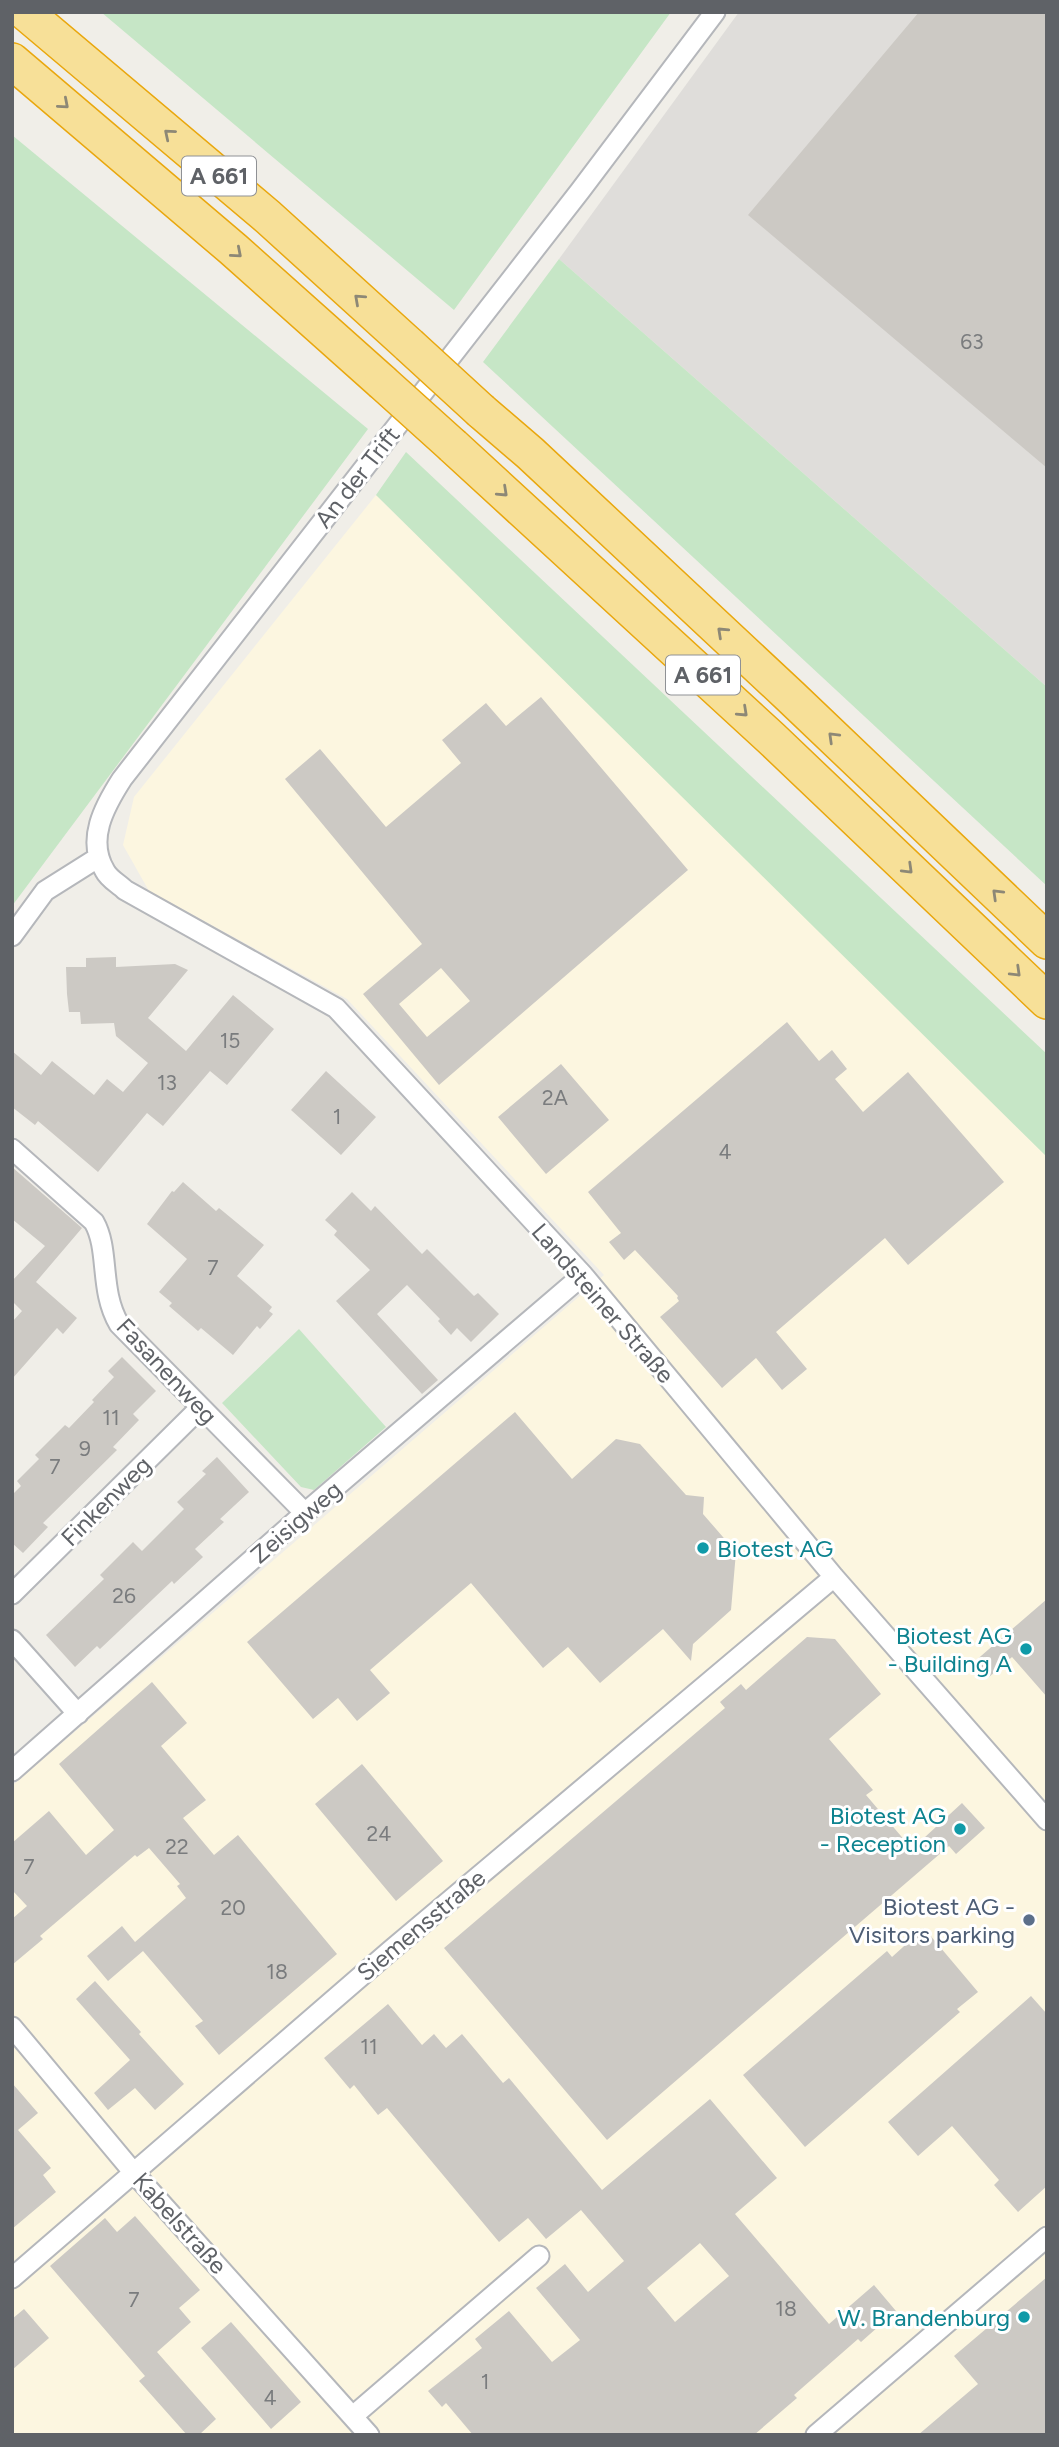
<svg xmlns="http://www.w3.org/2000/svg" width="1059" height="2447" font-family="Figtree,sans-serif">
<rect width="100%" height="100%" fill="#f0eee8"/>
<path fill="#fcf6e0" d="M 376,495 L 1047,1155 L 1047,2435 L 12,2435 L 12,1786 L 604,1275 L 347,999 L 149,891 L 123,845 L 134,797 Z"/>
<path fill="#dfddda" d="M 739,12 L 1047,12 L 1047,687 L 559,259 Z"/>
<path fill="#c6e6c6" d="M 101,12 L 671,12 L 454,310 Z
M 12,135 L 368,429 L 12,906 Z
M 559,259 L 1047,687 L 1047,886 L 483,362 Z
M 406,452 L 1047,1054 L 1047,1157 L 376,495 Z
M 299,1329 L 386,1427 L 314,1490 L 301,1487 L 222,1403 Z"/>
<path fill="#ccc9c4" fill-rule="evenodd" d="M 919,12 L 1047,12 L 1047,468 L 748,215 Z
M 541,697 L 688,870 L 439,1085 L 363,994 L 422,944 L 285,779 L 320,749 L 386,827 L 461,763 L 442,740 L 486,703 L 506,726 ZM 441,968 L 470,1001 L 427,1037 L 399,1004 Z
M 116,957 L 116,967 L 175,964 L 188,970 L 148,1018 L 186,1051 L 233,995 L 274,1029 L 227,1085 L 210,1071 L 163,1126 L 147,1113 L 98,1172 L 38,1121 L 35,1125 L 12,1107 L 12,1051 L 41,1075 L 52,1061 L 94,1095 L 107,1079 L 123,1092 L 148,1063 L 116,1036 L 114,1023 L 81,1024 L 80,1012 L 69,1012 L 67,994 L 66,967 L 86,967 L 86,958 Z
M 787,1022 L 819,1061 L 832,1050 L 847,1069 L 835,1079 L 863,1112 L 908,1072 L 1004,1182 L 908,1265 L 885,1238 L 776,1332 L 807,1369 L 782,1390 L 756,1358 L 722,1388 L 660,1317 L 679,1301 L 677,1298 L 678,1296 L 635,1250 L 624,1260 L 609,1242 L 621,1233 L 588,1192 Z
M 561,1064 L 609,1120 L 546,1174 L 498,1117 Z
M 326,1071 L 376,1117 L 341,1155 L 291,1110 Z
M 12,1167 L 82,1228 L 36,1282 L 77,1318 L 63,1334 L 57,1328 L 12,1379 L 12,1322 L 22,1311 L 12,1301 L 12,1281 L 45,1246 L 12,1219 Z
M 183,1182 L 216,1211 L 219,1208 L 264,1245 L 237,1276 L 272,1307 L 269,1311 L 273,1314 L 260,1329 L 257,1326 L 233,1355 L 201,1328 L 198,1331 L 169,1306 L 172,1303 L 159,1292 L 187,1259 L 147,1224 L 172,1191 L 174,1192 Z
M 352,1192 L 371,1211 L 375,1206 L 422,1254 L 427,1249 L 474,1296 L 478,1293 L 499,1314 L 471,1342 L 457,1328 L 451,1335 L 438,1321 L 440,1319 L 407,1285 L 377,1314 L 438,1380 L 422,1394 L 336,1301 L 370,1270 L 334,1235 L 337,1231 L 325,1220 Z
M 122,1357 L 156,1391 L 133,1414 L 139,1420 L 113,1447 L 117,1450 L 43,1523 L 48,1527 L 23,1553 L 12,1543 L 12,1495 L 21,1486 L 17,1481 L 39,1459 L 35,1455 L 65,1425 L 69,1428 L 94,1402 L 92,1400 L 114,1377 L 108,1371 Z
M 515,1412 L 572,1479 L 616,1439 L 640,1444 L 686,1495 L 704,1497 L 703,1514 L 736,1552 L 731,1610 L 693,1644 L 691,1661 L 663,1629 L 600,1683 L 568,1647 L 543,1668 L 471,1583 L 370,1670 L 390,1693 L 357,1721 L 338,1698 L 313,1719 L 247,1642 Z
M 217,1457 L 249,1492 L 220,1519 L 224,1522 L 195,1549 L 203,1557 L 174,1584 L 172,1581 L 100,1649 L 97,1646 L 75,1667 L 46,1635 L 104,1579 L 100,1575 L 133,1542 L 142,1551 L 184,1509 L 177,1502 L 206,1474 L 202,1471 Z
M 1047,1599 L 1047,1697 L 1012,1657 L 988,1678 L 974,1662 Z
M 807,1637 L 835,1639 L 881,1694 L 829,1739 L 873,1790 L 866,1795 L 912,1849 L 962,1803 L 985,1828 L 956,1854 L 949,1846 L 607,2140 L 444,1948 L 725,1708 L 720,1702 L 741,1684 L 746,1690 Z
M 152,1682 L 187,1723 L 161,1746 L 206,1800 L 183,1818 L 214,1855 L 238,1835 L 337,1954 L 219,2055 L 195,2026 L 203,2021 L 143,1951 L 108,1981 L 87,1956 L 122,1926 L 135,1942 L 186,1898 L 177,1886 L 180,1884 L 149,1848 L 137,1857 L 135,1855 L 40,1936 L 43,1939 L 12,1965 L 12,1919 L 27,1906 L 12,1890 L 12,1843 L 49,1811 L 86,1855 L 114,1830 L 59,1764 Z
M 362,1764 L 443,1861 L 396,1901 L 315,1804 Z
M 924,1928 L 978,1992 L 957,2009 L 960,2012 L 805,2147 L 743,2075 L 887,1951 L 892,1957 Z
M 95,1981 L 141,2032 L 139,2034 L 184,2084 L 155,2110 L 135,2088 L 108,2110 L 94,2093 L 130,2060 L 76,1999 Z
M 1031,1996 L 1047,2014 L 1047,2186 L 1018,2212 L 994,2185 L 999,2180 L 952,2126 L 918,2156 L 888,2122 Z
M 388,2004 L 422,2045 L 434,2034 L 446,2048 L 462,2034 L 503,2083 L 509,2078 L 602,2190 L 710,2099 L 777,2178 L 735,2214 L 829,2324 L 874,2285 L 896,2311 L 861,2342 L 858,2339 L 794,2395 L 797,2398 L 754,2435 L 473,2435 L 446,2403 L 442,2407 L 428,2391 L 482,2348 L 475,2339 L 509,2311 L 552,2362 L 580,2340 L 536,2288 L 565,2264 L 588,2292 L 624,2261 L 581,2210 L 546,2239 L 528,2218 L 499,2242 L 387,2108 L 378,2115 L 354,2085 L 350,2089 L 324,2058 ZM 700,2243 L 729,2276 L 675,2322 L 647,2288 Z
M 12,2083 L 38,2113 L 18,2130 L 51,2168 L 43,2175 L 56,2192 L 12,2229 Z
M 135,2216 L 200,2290 L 179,2308 L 191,2322 L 157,2352 L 216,2419 L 199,2435 L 187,2435 L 139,2381 L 145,2376 L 50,2266 L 105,2218 L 117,2232 Z
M 1047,2277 L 1047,2435 L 918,2435 L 978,2384 L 954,2356 Z
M 24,2309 L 49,2338 L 12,2370 L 12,2319 Z
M 231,2322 L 301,2402 L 271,2429 L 201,2348 Z"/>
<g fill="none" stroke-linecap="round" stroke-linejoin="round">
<g stroke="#b5b7bb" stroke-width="23">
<path id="minor" d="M 715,12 L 580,191 L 122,779 C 104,807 86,840 105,871 C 109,879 119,884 125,890 L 336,1008 L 583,1275 L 834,1577 L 1047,1820
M 12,936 L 45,891 L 99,857
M 12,1149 L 94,1222 C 110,1250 99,1290 119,1324 L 305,1513
M 12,1594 L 200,1408
M 12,1640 L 78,1714
M 12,1771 L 305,1513 L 583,1275
M 12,2027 L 134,2173 L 369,2435
M 12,2278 L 390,1951 L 834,1577
M 353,2416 L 539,2256
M 816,2435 L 1047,2237"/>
</g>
<g stroke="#e9a70e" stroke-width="38">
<path id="motorway" d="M 25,12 L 268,217 L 409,345
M 12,61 L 233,249 L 382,382
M 481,411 L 530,453 L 790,696 L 1047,941
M 453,446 L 771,738 L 1047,1001"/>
</g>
<use href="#minor" stroke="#fff" stroke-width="19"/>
<use href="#motorway" stroke="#f7e098" stroke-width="35"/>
<g stroke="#e9a70e" stroke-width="38" stroke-linecap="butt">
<path id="motorway-bridge" d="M 409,345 L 481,411
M 382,382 L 453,446"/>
</g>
<use href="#motorway-bridge" stroke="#f7e098" stroke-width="35"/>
</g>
<defs><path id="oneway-chevron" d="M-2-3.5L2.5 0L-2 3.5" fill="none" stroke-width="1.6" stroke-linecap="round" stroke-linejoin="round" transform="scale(1.75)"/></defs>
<g stroke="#8d8876">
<use href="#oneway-chevron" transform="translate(64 104) rotate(41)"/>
<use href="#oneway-chevron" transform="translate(169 134) rotate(-140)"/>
<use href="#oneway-chevron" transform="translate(237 253) rotate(41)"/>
<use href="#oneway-chevron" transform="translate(359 299) rotate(-138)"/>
<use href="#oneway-chevron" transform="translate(503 492) rotate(43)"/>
<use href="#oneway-chevron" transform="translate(722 632) rotate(-137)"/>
<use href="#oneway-chevron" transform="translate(743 712) rotate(43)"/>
<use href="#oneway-chevron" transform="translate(833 737) rotate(-136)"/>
<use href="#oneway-chevron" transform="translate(908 869) rotate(44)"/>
<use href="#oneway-chevron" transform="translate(997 894) rotate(-136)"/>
<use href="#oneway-chevron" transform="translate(1016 972) rotate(44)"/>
</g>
<g fill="#0f9aa8" stroke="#fff" stroke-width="2.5">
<circle cx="703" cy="1548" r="7"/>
<circle cx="1026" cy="1649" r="7"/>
<circle cx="960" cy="1829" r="7"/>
<circle cx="1024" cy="2317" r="7"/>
</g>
<circle fill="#5c6f8a" stroke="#fff" stroke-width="2.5" cx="1029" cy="1920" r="7"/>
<g text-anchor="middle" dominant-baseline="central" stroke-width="6" stroke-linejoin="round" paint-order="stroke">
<g font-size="21" fill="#7a7c7e">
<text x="972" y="341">63</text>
<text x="230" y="1040">15</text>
<text x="167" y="1082">13</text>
<text x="555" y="1097">2A</text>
<text x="337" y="1116">1</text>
<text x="725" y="1151">4</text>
<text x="213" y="1267">7</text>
<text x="111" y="1417">11</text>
<text x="85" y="1448">9</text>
<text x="55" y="1466">7</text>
<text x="124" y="1595">26</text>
<text x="379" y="1833">24</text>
<text x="177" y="1846">22</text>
<text x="29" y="1866">7</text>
<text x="233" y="1907">20</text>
<text x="277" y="1971">18</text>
<text x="369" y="2046">11</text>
<text x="134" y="2299">7</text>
<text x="786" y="2308">18</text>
<text x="485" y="2381">1</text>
<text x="270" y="2397">4</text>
</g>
<g fill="#fff" stroke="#8f9195" stroke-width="2">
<rect x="182" y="156.5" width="74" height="39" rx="5"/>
<rect x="666" y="655.5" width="74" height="39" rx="5"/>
</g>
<g font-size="23" font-weight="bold" fill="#5f6267">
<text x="219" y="176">A 661</text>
<text x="703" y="675">A 661</text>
</g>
<g font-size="24" fill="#5f6267" stroke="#fff">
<text transform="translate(357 477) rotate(-52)">An der Trift</text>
<text transform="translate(603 1303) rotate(49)">Landsteiner Straße</text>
<text transform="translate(167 1371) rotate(47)">Fasanenweg</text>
<text transform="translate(106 1501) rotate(-45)">Finkenweg</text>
<text transform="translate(296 1522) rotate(-41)">Zeisigweg</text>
<text transform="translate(421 1925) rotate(-40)">Siemensstraße</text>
<text transform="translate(180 2223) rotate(48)">Kabelstraße</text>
</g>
<g font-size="24" fill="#0d838f" stroke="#fff" text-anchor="end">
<text x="717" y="1548" text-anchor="start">Biotest AG</text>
<text x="1012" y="1635">Biotest AG<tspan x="1012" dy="28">- Building A</tspan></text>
<text x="946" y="1815">Biotest AG<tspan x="946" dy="28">- Reception</tspan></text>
<text x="1010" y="2317">W. Brandenburg</text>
</g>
<g font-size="24" fill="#4e5e75" stroke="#fff" text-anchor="end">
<text x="1015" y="1906">Biotest AG -<tspan x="1015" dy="28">Visitors parking</tspan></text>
</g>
</g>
<rect width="1059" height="2447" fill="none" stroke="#5f6267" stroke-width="28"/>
</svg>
